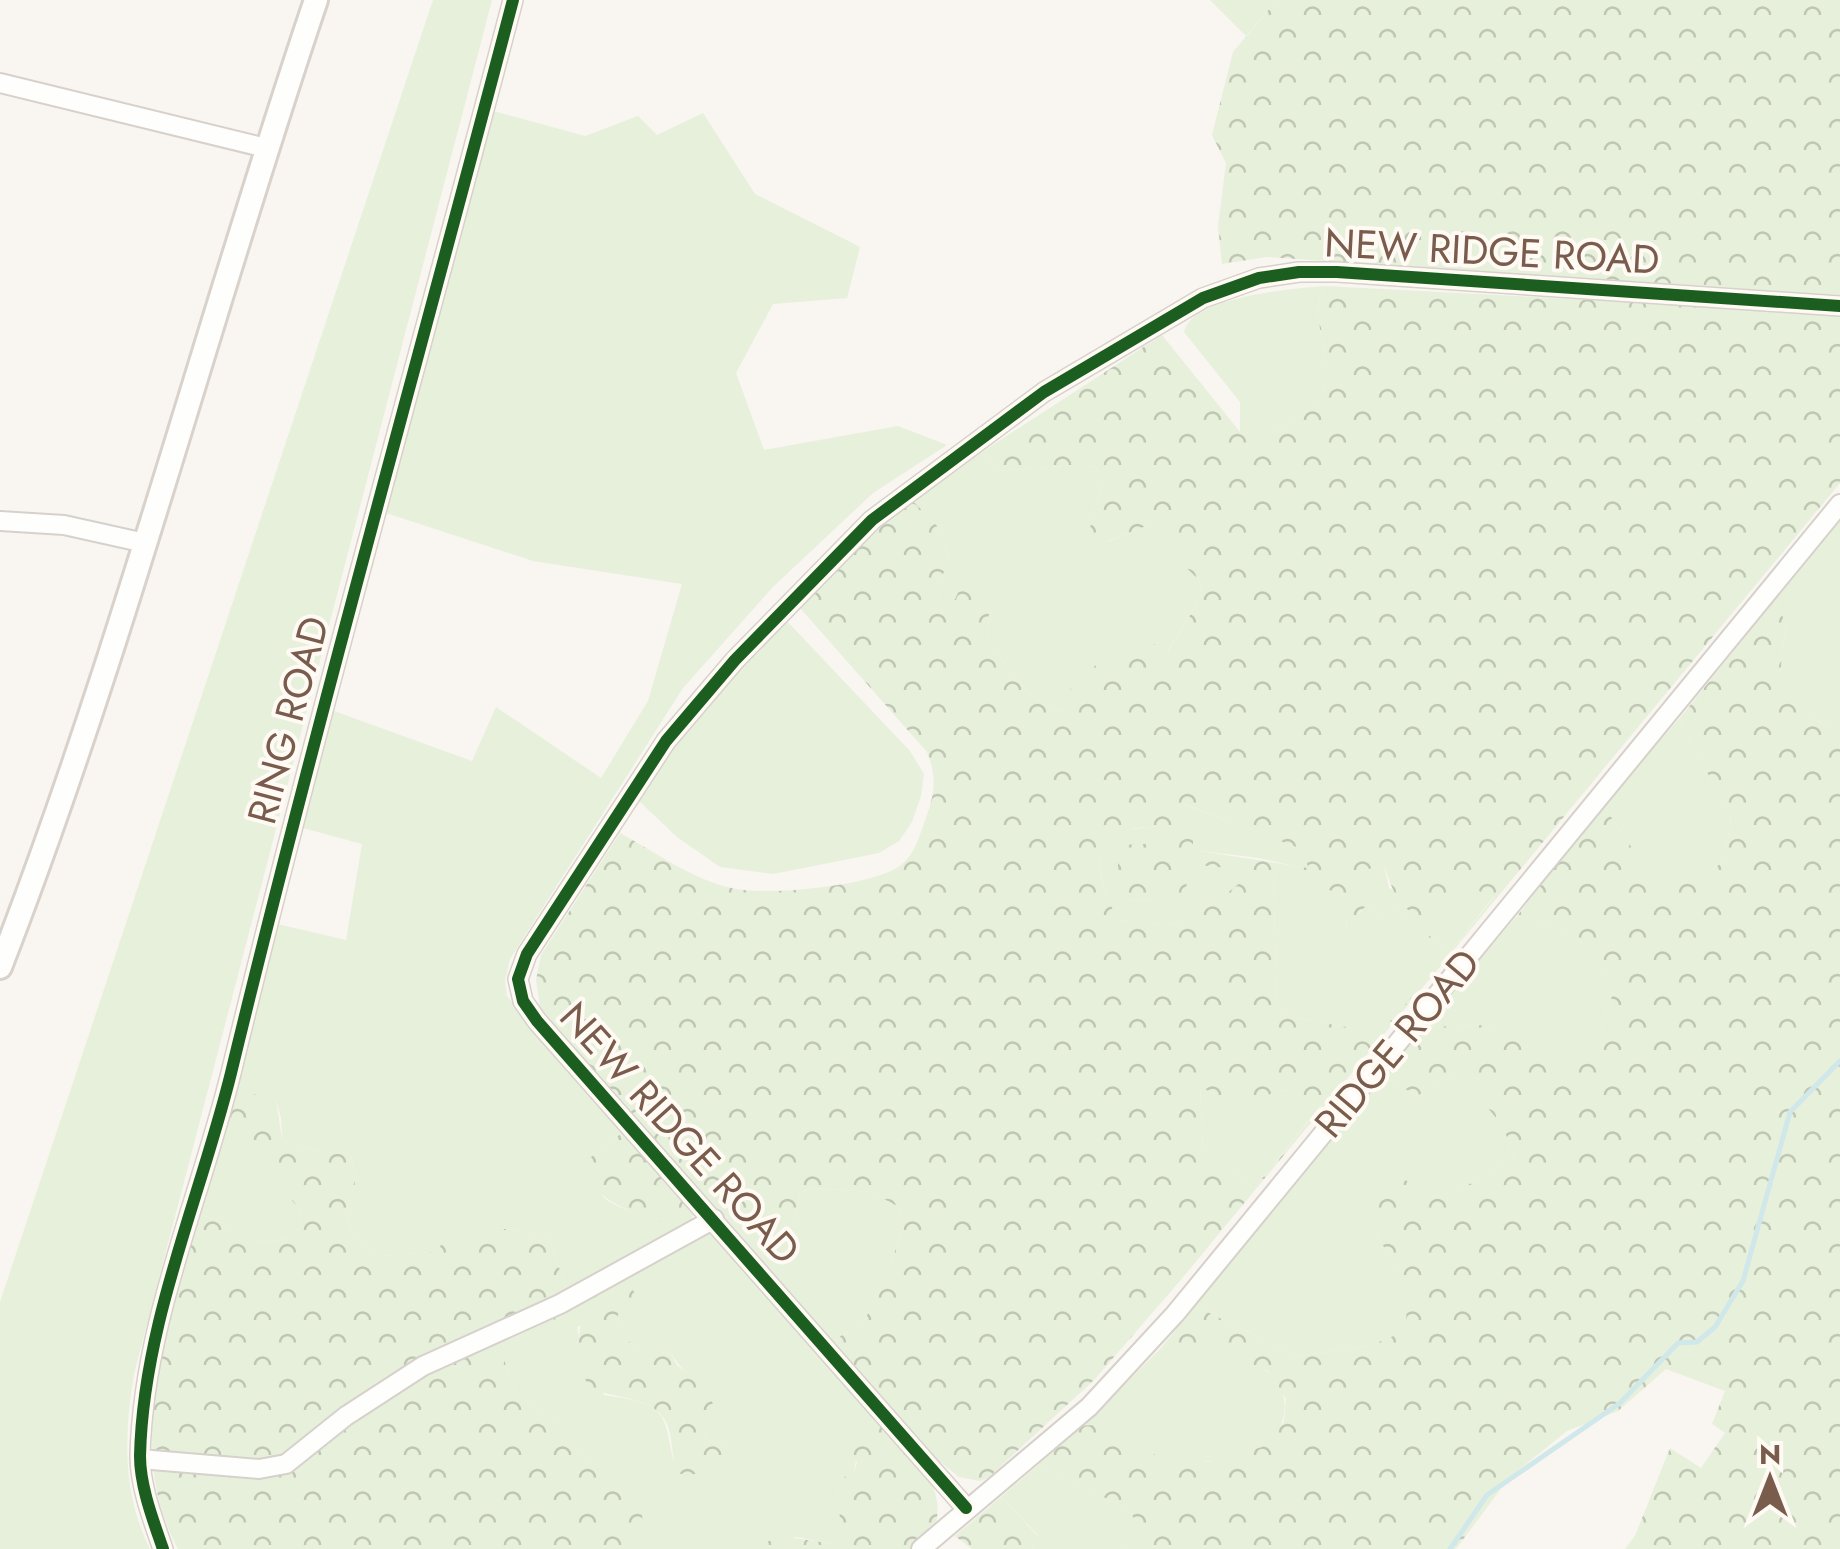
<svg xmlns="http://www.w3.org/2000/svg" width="1840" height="1549" font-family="Jost,sans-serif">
<defs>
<pattern id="forest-crowns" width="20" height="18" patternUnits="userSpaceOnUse" patternTransform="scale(2.5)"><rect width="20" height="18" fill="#e7f0db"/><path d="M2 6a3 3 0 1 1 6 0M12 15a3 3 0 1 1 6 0" fill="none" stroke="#c0c6b4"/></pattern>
</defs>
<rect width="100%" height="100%" fill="#f9f5f0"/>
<path fill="#e7f0db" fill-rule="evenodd" d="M 433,0 L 492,0 L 134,1374 C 124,1433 122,1494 150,1549 L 0,1549 L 0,1302 Z
M 1210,0 L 1277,0 L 1246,36 Z
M 493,111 L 585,136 L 638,116 L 657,135 L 703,113 L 755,194 L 860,247 L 847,298 L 773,304 L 736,373 L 764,450 L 898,426 L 947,445 L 873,493 L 773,587 L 683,688 L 510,959 L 505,981 L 507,996 L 623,1132 L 591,1157 C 596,1213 614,1198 654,1223 L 690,1200 L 694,1210 L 691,1223 L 614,1268 L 566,1289 L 549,1237 L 494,1227 L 436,1252 L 379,1256 L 352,1233 L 346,1211 L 355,1185 L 351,1155 L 315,1151 L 282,1140 L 281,1118 L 276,1100 L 233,1090 L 277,924 L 346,940 L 362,844 L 303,828 L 334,711 L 472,761 L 496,707 L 601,778 L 648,701 L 682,584 L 533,561 L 386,513 Z
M 1324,286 C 1306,322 1341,374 1318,401 C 1313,407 1305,412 1299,416 C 1280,431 1263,434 1240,433 L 1240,402 L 1184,332 C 1192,296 1293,289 1324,286 Z
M 982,452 L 996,471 L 1076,465 L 1096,467 L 1102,484 L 1090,528 L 1108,542 L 1148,525 L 1165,529 L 1172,554 L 1200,581 L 1202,595 L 1167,653 L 1066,712 C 1029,707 1007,666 987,638 L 990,601 L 961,587 L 949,614 L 932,611 L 948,558 L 942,531 L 911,499 Z
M 1840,520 L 1840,717 L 1828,726 L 1796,707 L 1780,674 L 1786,624 L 1775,600 Z
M 785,619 L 910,751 L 924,774 L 921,796 L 912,822 L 899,841 L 879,853 L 773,874 L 720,867 L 677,837 L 639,801 C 680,733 731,676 785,619 Z
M 1679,719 L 1731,818 L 1724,861 L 1703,877 L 1659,877 L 1638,857 L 1603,805 Z
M 1183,804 L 1305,850 L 1308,869 L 1259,858 L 1192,850 L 1192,834 L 1171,843 L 1126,899 L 1161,900 L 1162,904 L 1198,865 L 1256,871 L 1212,905 L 1173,925 L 1117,920 C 1103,890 1083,845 1126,830 C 1134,828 1142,829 1150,827 C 1162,824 1174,811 1183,804 Z
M 1384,865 L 1389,888 L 1451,911 L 1456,893 L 1474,889 L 1494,896 L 1450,952 L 1393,907 L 1336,877 Z
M 1273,872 L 1349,896 L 1344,902 L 1330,903 L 1347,915 L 1346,929 L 1367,905 L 1442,964 L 1373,1042 L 1353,1028 L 1295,1018 L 1277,1006 Z
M 1517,916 C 1577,933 1581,936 1615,988 L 1597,1037 L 1581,1060 L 1534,1050 L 1485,1025 L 1422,1027 Z
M 1456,1074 L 1489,1082 L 1483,1101 L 1502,1125 L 1515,1157 L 1474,1182 L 1437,1198 L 1422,1187 L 1374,1228 L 1407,1291 L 1407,1331 L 1369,1346 L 1297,1356 L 1195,1306 L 1273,1207 L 1382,1075 L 1417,1096 Z
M 1200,1086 C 1222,1101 1255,1103 1278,1089 L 1322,1104 L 1256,1186 L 1203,1148 Z
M 218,1145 L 251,1156 L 299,1208 L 301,1223 L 296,1236 C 241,1253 244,1227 199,1214 Z
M 809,1188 L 871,1192 L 899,1207 L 903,1229 L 882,1287 L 864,1321 L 833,1341 L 761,1262 C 788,1247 796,1224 800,1194 Z
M 706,1232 L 714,1234 L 880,1419 L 864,1425 L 853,1474 L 839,1480 L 841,1536 L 831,1544 L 797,1537 L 754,1549 L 643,1549 L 641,1508 L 605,1482 L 556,1422 L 514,1393 L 504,1359 L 521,1332 L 560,1307 ZM 621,1307 L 616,1320 L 634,1349 L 670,1353 L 688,1376 L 717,1429 L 704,1433 L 705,1439 L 731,1448 C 714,1464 702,1478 677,1473 C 660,1414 676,1405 604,1395 L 580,1344 L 577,1327 Z
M 1161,1348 C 1172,1351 1180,1350 1191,1350 C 1215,1351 1246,1357 1266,1371 C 1294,1389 1289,1432 1261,1447 C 1238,1459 1194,1466 1169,1461 C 1136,1455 1112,1425 1077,1426 L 1103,1406 Z
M 1038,1465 L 1130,1510 L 1138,1528 L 1122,1549 L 1032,1549 L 1038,1535 L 1001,1497 Z"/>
<path fill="url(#forest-crowns)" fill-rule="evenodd" d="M 1277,0 L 1840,0 L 1840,295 L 1267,257 L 1222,264 L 1218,226 L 1226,163 L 1212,135 L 1233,52 Z
M 1324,286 L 1840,313 L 1840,483 L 1179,1282 L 1094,1380 L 988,1478 L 980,1481 L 959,1477 L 938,1460 L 833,1341 L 864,1321 L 882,1287 L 903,1229 L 899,1207 L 871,1192 L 809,1188 L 800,1194 C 796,1224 788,1247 761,1262 L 541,1012 L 536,980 L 541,955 L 620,833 C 657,853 701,886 744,890 C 781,894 863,886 895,869 C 914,859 919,837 926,818 C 935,793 937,777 927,752 L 800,608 L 805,597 L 911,499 L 942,531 L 948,558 L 932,611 L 948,613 L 961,587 L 980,581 L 990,601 L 987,638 C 1007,666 1029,707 1066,712 L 1072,683 L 1137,635 L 1168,652 L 1202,595 L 1200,581 L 1172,554 L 1165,530 L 1148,525 L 1107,542 L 1096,540 L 1090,528 L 1102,484 L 1096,467 L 1076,465 L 996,471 L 982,452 L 1162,335 L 1240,432 C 1263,434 1280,431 1299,416 C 1305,412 1313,407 1318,401 C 1341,374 1306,322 1324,286 ZM 1184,804 L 1304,850 L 1308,868 L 1193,850 L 1193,834 L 1171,834 L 1170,843 L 1118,845 L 1118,873 L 1126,899 L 1161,900 L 1162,905 L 1185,904 L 1187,879 L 1197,878 L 1199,865 L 1255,871 L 1212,905 L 1173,925 L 1118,920 C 1104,893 1084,851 1120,833 C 1135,826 1151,826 1168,831 ZM 1384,865 C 1394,896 1402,916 1437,921 L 1451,911 L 1457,893 L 1474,889 L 1494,897 L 1450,952 L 1393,907 L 1338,877 ZM 1273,873 L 1349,896 L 1344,902 L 1328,903 L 1347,915 L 1346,930 L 1357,930 L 1359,913 L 1367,905 L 1441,964 L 1373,1041 L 1353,1028 L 1295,1018 L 1277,1006 ZM 1200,1087 L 1239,1105 L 1261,1099 L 1279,1089 L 1322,1105 L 1256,1186 L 1203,1148 Z
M 1775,600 L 1786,624 L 1780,674 L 1796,707 L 1828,726 L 1840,717 L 1840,1549 L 1625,1549 L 1635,1536 L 1670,1448 L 1701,1468 L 1725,1433 L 1712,1424 L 1725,1391 L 1666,1369 L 1618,1411 L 1567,1431 L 1509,1478 L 1456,1549 L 1122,1549 L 1138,1528 L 1130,1510 L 1038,1465 L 1077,1426 L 1094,1425 L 1168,1461 L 1208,1462 L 1262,1447 L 1284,1422 L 1286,1399 L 1268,1371 L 1223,1354 L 1171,1351 L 1161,1348 L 1195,1306 L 1297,1356 L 1369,1346 L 1406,1331 L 1407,1291 L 1374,1228 L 1370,1194 L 1385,1172 L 1422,1187 L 1437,1198 L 1474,1182 L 1515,1157 L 1502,1125 L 1482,1101 L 1488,1082 L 1456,1074 L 1417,1096 L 1382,1075 L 1422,1027 L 1485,1025 L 1534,1050 L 1581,1059 L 1597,1037 L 1615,988 C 1581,936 1577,933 1517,916 L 1603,805 L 1638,857 L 1659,877 L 1703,877 L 1724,861 L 1731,818 L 1679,719 Z
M 233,1090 L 276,1099 L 282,1140 L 315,1151 L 351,1155 L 355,1185 L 346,1211 L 352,1233 L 379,1256 L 436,1252 L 446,1238 L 494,1227 L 549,1237 L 566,1289 L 552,1328 L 521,1332 L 504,1359 L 514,1393 L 556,1422 L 605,1482 L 642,1508 L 643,1549 L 178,1549 C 121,1446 172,1320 199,1214 C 244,1227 241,1253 296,1236 L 301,1223 L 299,1208 L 251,1157 L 218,1145 Z
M 623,1132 L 628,1133 L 690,1200 L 688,1207 L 671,1219 L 654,1223 C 632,1210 611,1206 594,1187 L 576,1188 L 591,1157 Z
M 625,1279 L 635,1293 L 629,1303 L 621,1307 L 616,1320 L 634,1349 L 670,1353 L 677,1365 L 706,1390 L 722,1422 L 718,1429 L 704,1433 L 705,1439 L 731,1448 L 733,1459 L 728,1469 L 688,1475 L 676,1473 C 672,1458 673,1438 667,1424 C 654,1394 612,1400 588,1387 C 577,1357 572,1319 597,1295 C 603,1288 617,1284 625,1279 Z
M 880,1419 C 908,1450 948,1482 935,1527 L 910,1549 L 754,1549 C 776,1532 804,1539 831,1544 L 840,1536 L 839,1479 L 853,1474 L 857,1463 L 847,1438 L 864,1425 Z
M 1001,1497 L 1038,1536 L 1032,1549 L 972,1549 L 955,1536 Z"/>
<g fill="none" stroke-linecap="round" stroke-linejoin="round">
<path stroke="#d0e8ea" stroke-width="5" d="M 1450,1549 L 1487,1495 L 1620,1403 L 1678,1343 L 1697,1342 L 1715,1327 L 1743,1281 L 1790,1112 L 1840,1061"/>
<g stroke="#d7d1cb" stroke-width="22">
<path id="street" d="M 0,83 L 266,148
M 0,521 L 64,525 L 145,543
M 140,1459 L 259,1469 L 286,1464 L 346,1416 L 423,1366 L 560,1304 L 714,1219
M 966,1508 L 537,1021 L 523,1001 L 518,979 L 527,954 L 666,741 L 735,660 L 872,520 L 1044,392 L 1203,298 L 1259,278 L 1299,272 L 1337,272 L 1840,306
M 163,1549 C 153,1520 140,1486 140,1456 C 143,1324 200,1199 231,1073 C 318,714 419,358 513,0
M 921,1549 L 1089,1407 L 1175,1314 L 1840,504"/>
</g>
<g stroke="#d9d2cb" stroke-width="28">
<path id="secondary" d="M 0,967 C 123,651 207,321 316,0"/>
</g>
<use href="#street" stroke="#fefefd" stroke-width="18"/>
<use href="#secondary" stroke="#fefefd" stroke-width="22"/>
<g stroke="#fffaf3" stroke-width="19">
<path id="cycleway" d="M 966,1508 L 537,1021 L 523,1001 L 518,979 L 527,954 L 666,741 L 735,660 L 872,520 L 1044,392 L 1203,298 L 1259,278 L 1299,272 L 1337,272 L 1840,306
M 163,1549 C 153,1520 140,1486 140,1456 C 143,1324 200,1199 231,1073 C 318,714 419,358 513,0"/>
</g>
<use href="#cycleway" stroke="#1b5e20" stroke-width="12"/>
</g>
<g text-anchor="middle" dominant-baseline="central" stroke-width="8" stroke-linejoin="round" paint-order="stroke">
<g font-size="40" fill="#7a5c4d" stroke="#fffaf3">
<text transform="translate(1492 251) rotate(3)">NEW RIDGE ROAD</text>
<text transform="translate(288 720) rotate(-75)">RING ROAD</text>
<text transform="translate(1397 1043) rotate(-50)">RIDGE ROAD</text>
<text transform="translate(680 1133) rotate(48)">NEW RIDGE ROAD</text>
</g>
</g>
<g transform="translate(1770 1479)" stroke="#fffaf3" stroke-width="8" paint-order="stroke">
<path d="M0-8L18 38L0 25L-18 38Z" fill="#7a5c4d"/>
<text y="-15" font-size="28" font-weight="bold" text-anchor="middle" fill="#7a5c4d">N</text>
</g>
</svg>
